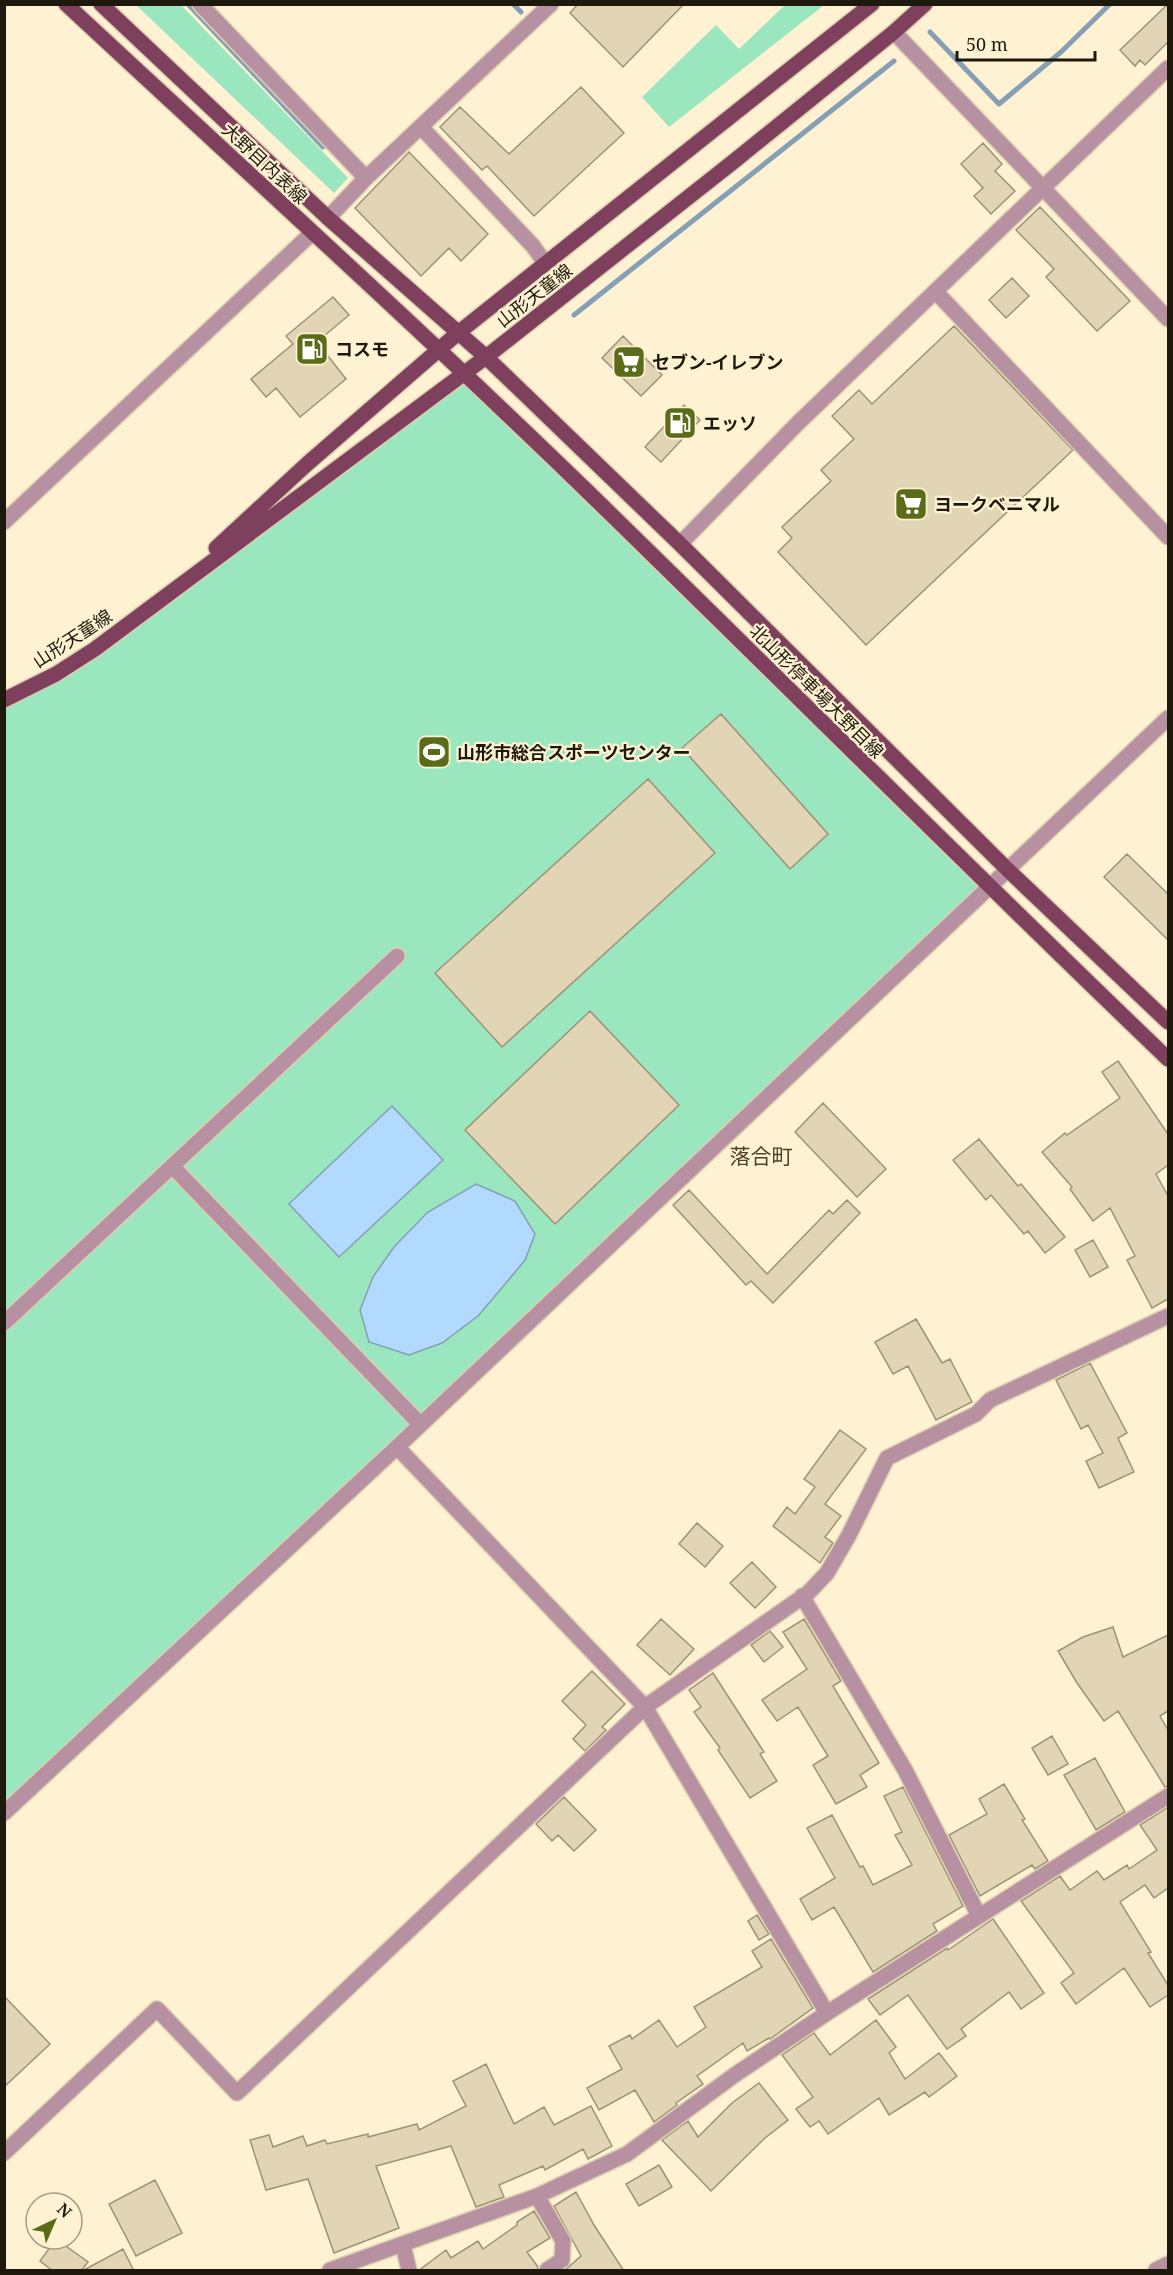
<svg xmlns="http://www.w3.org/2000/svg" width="1173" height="2275" font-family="'Noto Serif','Noto Sans JP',serif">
<rect width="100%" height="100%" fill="#fff2d2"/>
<path fill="#9ae6be" d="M 136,5 L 181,5 L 348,178 L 334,193 Z
M 785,5 L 824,5 L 669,127 L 642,97 L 716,25 L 739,49 Z
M 463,374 L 988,887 L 5,1813 L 5,700 L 56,674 Z"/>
<path fill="#b2d9fe" stroke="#859fb6" stroke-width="1.5" d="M 392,1106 L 443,1160 L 339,1257 L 289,1204 Z
M 476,1184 L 515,1201 L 535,1234 L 525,1260 L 501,1289 L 478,1316 L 442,1343 L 409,1355 L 369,1342 L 360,1310 L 373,1277 L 394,1247 L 428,1212 Z"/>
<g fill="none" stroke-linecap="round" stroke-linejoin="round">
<path stroke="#859fb6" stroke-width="5" d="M 188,4 L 323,147
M 513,4 L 521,12
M 930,32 L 999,104 L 1061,52 L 1110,4
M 574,315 L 894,61"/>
</g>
<path fill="#e1d5b6" stroke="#9e9275" stroke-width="1.5" d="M 578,4 L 684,4 L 623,67 L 570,13 Z
M 1168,4 L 1168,42 L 1145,65 L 1140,60 L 1135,66 L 1120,50 Z
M 581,87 L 624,133 L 534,216 L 487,166 L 482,170 L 440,127 L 460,107 L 509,154 Z
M 983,143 L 1002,164 L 995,171 L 1015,191 L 991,214 L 974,196 L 983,188 L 961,164 Z
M 409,152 L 488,234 L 461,261 L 449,248 L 421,276 L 355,208 Z
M 1040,207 L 1130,301 L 1097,331 L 1046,277 L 1054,269 L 1016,230 Z
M 1012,278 L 1029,296 L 1006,318 L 989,300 Z
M 333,297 L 349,315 L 317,342 L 346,379 L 300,417 L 276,388 L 266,397 L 251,379 L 293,344 L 286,336 Z
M 954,326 L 1073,450 L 866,645 L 778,552 L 792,538 L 782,527 L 831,481 L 821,470 L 854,439 L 832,416 L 859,390 L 872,404 Z
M 623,336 L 662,375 L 641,396 L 602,358 Z
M 684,405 L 700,420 L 661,462 L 645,447 Z
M 721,714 L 828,834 L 790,869 L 682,748 Z
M 648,779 L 715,853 L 502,1047 L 435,973 Z
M 1127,854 L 1168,894 L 1168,940 L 1104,877 Z
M 590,1011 L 679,1105 L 555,1224 L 465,1130 Z
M 1118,1061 L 1168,1134 L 1168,1165 L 1156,1174 L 1168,1196 L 1168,1299 L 1152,1308 L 1127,1260 L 1135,1256 L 1110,1208 L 1093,1221 L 1070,1189 L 1072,1187 L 1042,1152 L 1065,1133 L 1067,1135 L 1120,1098 L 1102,1072 Z
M 823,1103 L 886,1169 L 857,1197 L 795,1132 Z
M 979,1139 L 1018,1186 L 1021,1184 L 1065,1237 L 1045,1253 L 1028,1231 L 1024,1234 L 991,1195 L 986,1200 L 953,1160 Z
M 689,1190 L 767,1274 L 829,1210 L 833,1214 L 847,1200 L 860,1213 L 773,1303 L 751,1281 L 746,1285 L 673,1205 Z
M 1093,1240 L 1108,1267 L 1090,1277 L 1075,1250 Z
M 916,1319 L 942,1363 L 950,1359 L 972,1402 L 936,1420 L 908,1366 L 893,1374 L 875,1342 Z
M 1090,1363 L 1127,1433 L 1118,1438 L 1134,1472 L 1099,1488 L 1086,1461 L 1103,1453 L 1088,1425 L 1081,1429 L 1056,1380 Z
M 840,1430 L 866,1449 L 825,1504 L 841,1516 L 825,1537 L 833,1543 L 820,1563 L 773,1526 L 787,1507 L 795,1514 L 815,1487 L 804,1479 Z
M 697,1523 L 723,1546 L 705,1567 L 679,1544 Z
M 752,1562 L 776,1587 L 755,1608 L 730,1583 Z
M 661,1619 L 694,1649 L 670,1675 L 637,1645 Z
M 804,1619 L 841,1681 L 833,1686 L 879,1763 L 860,1775 L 867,1787 L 836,1804 L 813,1765 L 828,1756 L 798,1707 L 777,1721 L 762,1700 L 807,1669 L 783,1632 Z
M 1113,1627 L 1123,1657 L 1168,1635 L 1168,1711 L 1160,1716 L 1168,1730 L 1168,1786 L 1165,1787 L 1118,1711 L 1104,1721 L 1077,1683 L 1058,1651 L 1083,1637 Z
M 770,1631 L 783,1647 L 764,1662 L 751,1645 Z
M 592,1671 L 625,1704 L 602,1727 L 606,1730 L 585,1751 L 573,1739 L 586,1725 L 562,1701 Z
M 713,1673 L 764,1752 L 760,1754 L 777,1781 L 750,1798 L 718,1750 L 720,1748 L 694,1712 L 701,1707 L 689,1690 Z
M 1052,1736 L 1068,1764 L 1048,1775 L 1032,1748 Z
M 1095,1758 L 1125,1812 L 1096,1830 L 1064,1775 Z
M 1004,1784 L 1025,1819 L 1022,1820 L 1048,1861 L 1035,1869 L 1032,1865 L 980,1896 L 949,1835 L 987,1814 L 979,1799 Z
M 903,1787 L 963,1906 L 933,1924 L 937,1931 L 873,1972 L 834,1907 L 812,1920 L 800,1899 L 835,1878 L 807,1828 L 832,1815 L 860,1867 L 863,1866 L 873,1885 L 912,1865 L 895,1835 L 902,1832 L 884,1796 Z
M 564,1797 L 596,1830 L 574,1851 L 558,1835 L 552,1841 L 536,1824 Z
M 1168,1807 L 1168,1888 L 1154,1898 L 1145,1885 L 1120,1902 L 1151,1952 L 1148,1953 L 1168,1985 L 1168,1995 L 1150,2007 L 1124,1968 L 1076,2004 L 1061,1983 L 1074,1973 L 1021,1901 L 1060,1876 L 1070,1890 L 1097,1871 L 1104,1880 L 1127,1865 L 1129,1869 L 1157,1850 L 1140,1825 Z
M 757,1915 L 769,1934 L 759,1940 L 748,1921 Z
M 993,1919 L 1044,1993 L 1021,2009 L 1009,1992 L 961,2029 L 966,2036 L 947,2049 L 908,1995 L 880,2015 L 868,1999 L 947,1948 L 948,1950 Z
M 771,1939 L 813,2008 L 770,2039 L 769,2038 L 747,2051 L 743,2043 L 697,2076 L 703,2084 L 676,2103 L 677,2105 L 654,2122 L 635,2090 L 599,2110 L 587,2088 L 622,2069 L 609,2046 L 630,2035 L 632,2039 L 659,2020 L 677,2047 L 706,2027 L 694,2007 L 762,1967 L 752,1951 Z
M 4,1996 L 50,2044 L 4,2087 Z
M 876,2020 L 896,2047 L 889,2053 L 905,2079 L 939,2053 L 957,2076 L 929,2097 L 925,2092 L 889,2115 L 879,2098 L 828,2134 L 819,2121 L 810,2127 L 796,2109 L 813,2097 L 782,2055 L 814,2033 L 830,2055 Z
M 486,2064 L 514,2124 L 544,2107 L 554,2125 L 591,2106 L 612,2146 L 588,2159 L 583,2149 L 545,2170 L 543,2166 L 499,2185 L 504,2197 L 476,2207 L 451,2146 L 376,2166 L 399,2228 L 334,2253 L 308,2179 L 266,2190 L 250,2140 L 269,2135 L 273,2147 L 303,2136 L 307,2146 L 325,2140 L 327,2144 L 368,2134 L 368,2137 L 417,2124 L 419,2130 L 466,2106 L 453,2081 Z
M 759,2083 L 788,2120 L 765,2138 L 711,2191 L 662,2140 L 688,2121 L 698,2137 L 732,2103 Z
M 659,2165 L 672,2187 L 639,2206 L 626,2184 Z
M 155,2180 L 182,2233 L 136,2256 L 109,2204 Z
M 576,2192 L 594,2225 L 624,2271 L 564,2271 L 581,2256 L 554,2206 Z
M 534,2211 L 550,2238 L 527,2252 L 538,2267 L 537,2271 L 418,2271 L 446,2250 L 451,2258 L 478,2241 L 483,2249 L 517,2225 L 517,2222 Z
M 56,2239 L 88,2262 L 81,2271 L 53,2271 L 40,2261 Z
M 123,2249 L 134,2271 L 82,2271 Z"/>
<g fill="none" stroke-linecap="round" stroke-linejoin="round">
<g stroke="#dbcfb2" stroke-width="18">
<path id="minor" d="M 200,4 L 366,178
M 894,32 L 1168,319
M 421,127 L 533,246 L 545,263
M 328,218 L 366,178 L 551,4
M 936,292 L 1168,537
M 4,522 L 312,233
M 680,544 L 798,423 L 1168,68
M 172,1166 L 420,1424
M 4,1323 L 397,956
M 397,1447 L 645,1707 L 827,2013
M 802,1596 L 905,1770 L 979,1916
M 4,1813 L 397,1447 L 1168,718
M 4,2153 L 157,2009 L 237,2093 L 645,1707 L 808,1593 L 827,1573 L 849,1535 L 887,1458 L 976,1414 L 990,1400 L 1168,1316
M 537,2196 L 563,2241 L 562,2260 L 547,2270
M 403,2245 L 409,2270
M 330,2270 L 537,2196 L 627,2154 L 736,2074 L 827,2013 L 1168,1796
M 1156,2270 L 1168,2264"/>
</g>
<g stroke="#dbcfb2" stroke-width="18">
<path id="major" d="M 66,4 C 240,166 417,326 587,491 C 781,680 973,872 1168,1059
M 101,4 L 328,218 L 486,357 L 680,544 L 1007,869 L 1168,1022
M 216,548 L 307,464 L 458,333 L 872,4
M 4,700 L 56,674 L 95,649 L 486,357 L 733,162 L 894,32 L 925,4"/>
</g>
<use href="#minor" stroke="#b791a1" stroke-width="15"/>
<use href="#major" stroke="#7f405d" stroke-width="15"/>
</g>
<defs>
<g id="fuel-square" transform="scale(1.725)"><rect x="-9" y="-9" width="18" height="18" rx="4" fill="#5a6c18" stroke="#fff2d2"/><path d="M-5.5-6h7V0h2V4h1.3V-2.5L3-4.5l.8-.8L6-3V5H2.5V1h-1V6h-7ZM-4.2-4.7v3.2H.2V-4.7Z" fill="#fff"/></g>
<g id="supermarket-square" transform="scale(1.725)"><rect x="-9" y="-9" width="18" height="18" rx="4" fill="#5a6c18" stroke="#fff2d2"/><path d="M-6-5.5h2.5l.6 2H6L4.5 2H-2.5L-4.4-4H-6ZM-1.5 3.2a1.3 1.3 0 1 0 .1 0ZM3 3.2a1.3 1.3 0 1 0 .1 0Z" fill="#fff"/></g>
<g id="stadium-square" transform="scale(1.725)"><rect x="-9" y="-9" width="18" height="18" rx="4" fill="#5a6c18" stroke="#fff2d2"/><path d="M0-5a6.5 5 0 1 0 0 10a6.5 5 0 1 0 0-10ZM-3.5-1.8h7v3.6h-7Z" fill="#fff"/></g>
</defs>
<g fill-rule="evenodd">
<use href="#fuel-square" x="312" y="349"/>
<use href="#supermarket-square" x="629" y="362"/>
<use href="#fuel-square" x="680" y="423"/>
<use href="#supermarket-square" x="911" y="504"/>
<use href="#stadium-square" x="434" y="752"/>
</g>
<g text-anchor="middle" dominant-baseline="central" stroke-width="4.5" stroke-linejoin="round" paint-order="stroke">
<g font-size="18" fill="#1d190d" stroke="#fff2d2">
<text transform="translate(265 163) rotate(43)">大野目内表線</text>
<text transform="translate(534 295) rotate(-38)">山形天童線</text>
<text transform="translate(72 638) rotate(-33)">山形天童線</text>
<text transform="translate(817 691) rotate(45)">北山形停車場大野目線</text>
</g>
<g font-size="18" font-weight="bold" fill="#1d190d" stroke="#fff2d2" text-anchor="start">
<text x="335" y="349">コスモ</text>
<text x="652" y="362">セブン-イレブン</text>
<text x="703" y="423">エッソ</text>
<text x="934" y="504">ヨークベニマル</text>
<text x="457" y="752">山形市総合スポーツセンター</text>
</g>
<g font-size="21" fill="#4b4126" stroke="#fff2d2">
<text x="761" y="1156">落合町</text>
</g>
</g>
<rect width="1173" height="2275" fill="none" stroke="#1d190d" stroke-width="12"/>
<g transform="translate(54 2221) rotate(44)"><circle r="28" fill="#fff2d2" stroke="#a59b83" stroke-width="1.5"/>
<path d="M0-4.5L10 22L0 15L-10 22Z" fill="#5a6c18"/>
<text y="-9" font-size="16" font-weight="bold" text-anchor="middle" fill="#1d190d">N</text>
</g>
<path d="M957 51v9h138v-9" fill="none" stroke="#1d190d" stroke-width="3"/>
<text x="966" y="51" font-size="18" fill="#1d190d" stroke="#fff2d2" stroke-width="4.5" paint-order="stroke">50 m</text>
</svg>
